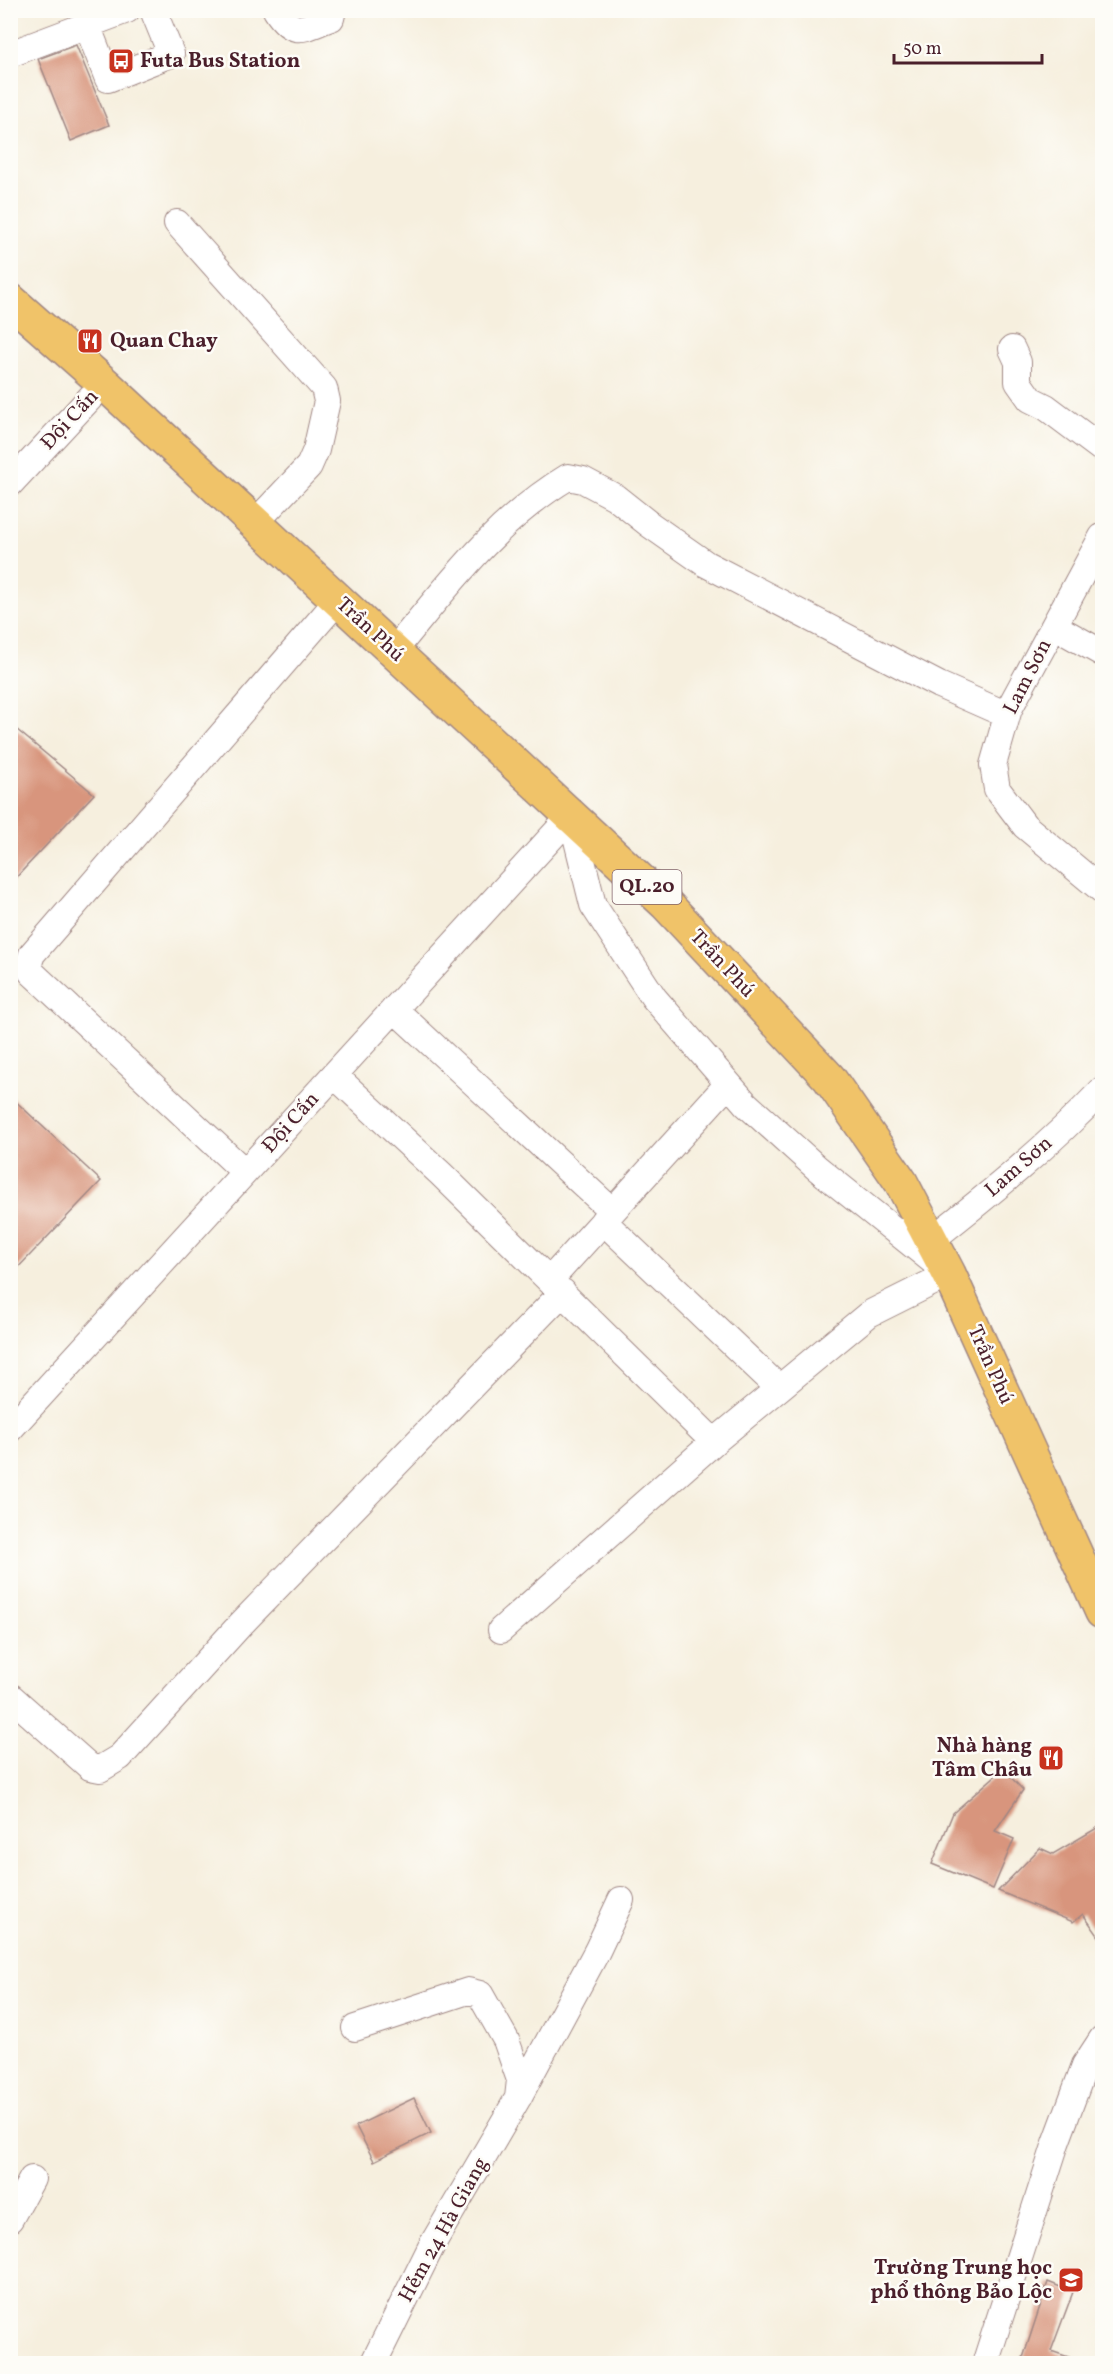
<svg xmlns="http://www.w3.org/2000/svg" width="1113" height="2374" font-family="Vollkorn,serif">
<rect width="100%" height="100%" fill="#fdfcf7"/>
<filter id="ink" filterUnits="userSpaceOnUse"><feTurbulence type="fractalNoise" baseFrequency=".0167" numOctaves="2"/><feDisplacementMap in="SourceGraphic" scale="12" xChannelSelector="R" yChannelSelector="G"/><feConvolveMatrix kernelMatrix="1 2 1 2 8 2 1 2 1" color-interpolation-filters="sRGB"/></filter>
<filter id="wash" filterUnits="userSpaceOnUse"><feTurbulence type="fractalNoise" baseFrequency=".008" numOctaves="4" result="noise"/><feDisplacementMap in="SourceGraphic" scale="24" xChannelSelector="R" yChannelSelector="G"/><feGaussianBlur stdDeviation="1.35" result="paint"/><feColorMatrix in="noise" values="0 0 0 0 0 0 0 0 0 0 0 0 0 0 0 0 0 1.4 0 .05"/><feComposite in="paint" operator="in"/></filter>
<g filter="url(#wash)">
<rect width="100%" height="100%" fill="#f6efde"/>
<g id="blocks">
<path fill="#d8957d" d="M 76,45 L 109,125 L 71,141 L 38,59 Z
M 10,724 L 94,794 L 10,884 Z
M 10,1096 L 101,1181 L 10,1276 Z
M 1003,1769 L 1023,1790 L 995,1831 L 1014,1839 L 993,1889 L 932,1864 L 953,1813 Z
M 1102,1825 L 1102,1941 L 1083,1914 L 1073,1922 L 998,1891 L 1040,1848 L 1053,1854 Z
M 414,2098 L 431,2133 L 374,2161 L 356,2126 Z
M 1048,2282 L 1073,2292 L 1051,2351 L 1080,2361 L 1079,2364 L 1021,2364 Z"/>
</g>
</g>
<g filter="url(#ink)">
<use href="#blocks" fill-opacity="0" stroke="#a08784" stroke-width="1.5"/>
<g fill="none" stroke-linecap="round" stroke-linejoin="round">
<g stroke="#a08784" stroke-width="28">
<path id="minor" d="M 276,10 C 294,39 305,27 331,18 L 333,10
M 87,25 L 108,79 L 171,54 L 153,10
M 10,54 L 127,10
M 177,223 L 324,388 L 327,401 L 316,450 L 309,466 L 255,523
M 1012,349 L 1018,362 L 1018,382 L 1030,399 L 1046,407 L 1102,449
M 10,484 L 104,383
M 1102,537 L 1009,709 L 993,765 L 997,789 L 1025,826 L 1102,890
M 1054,626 L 1102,653
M 393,652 C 446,588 496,520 568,477 L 583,480 L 615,497 L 649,524 L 706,564 L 939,685 L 1007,715
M 394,1009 L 612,1211
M 334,1075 L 441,1174 L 714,1442
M 245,1172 L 31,972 L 29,963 L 32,954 L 338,600
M 603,1221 L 779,1388
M 931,1240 C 991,1193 1050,1145 1102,1090
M 550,1280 L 728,1084
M 10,1429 L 571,816
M 501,1630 L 714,1442 L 869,1314 L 949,1274 L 817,1168 L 746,1104 L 654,998 L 593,905 L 571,816
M 10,1696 L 90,1767 L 100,1769 L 120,1757 L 240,1625 L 563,1292
M 355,2028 L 468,1991 L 480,1994 L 506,2040 L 520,2080 L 518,2098 L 433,2243 L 373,2364
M 518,2098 L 597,1951 L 621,1900
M 10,2219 L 32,2179
M 985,2364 L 1056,2143 L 1085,2065 L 1102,2039"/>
</g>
<g stroke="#a08784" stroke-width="36">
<path id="highway" d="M 10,300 L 104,383 L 666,904 L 829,1078 L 901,1182 L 949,1274 L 1102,1612"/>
</g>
<use href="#minor" stroke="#fff" stroke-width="26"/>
<use href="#highway" stroke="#f0c369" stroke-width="33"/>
</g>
</g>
<defs>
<g id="bus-square" transform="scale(1.35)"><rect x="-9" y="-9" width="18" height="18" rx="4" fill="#c8321e" stroke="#fdfcf7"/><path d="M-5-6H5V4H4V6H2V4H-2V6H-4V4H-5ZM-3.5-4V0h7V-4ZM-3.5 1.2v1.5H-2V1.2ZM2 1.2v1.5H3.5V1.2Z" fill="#fff"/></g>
<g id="restaurant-square" transform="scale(1.35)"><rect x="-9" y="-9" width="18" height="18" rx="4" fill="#c8321e" stroke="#fdfcf7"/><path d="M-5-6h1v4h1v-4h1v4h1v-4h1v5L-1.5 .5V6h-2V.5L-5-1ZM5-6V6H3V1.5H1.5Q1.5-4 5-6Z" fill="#fff"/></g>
<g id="school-square" transform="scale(1.35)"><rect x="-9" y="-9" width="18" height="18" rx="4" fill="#c8321e" stroke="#fdfcf7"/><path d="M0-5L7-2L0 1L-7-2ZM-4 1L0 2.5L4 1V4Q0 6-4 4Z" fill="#fff"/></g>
</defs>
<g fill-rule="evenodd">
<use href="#bus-square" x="121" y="61"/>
<use href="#restaurant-square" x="90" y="341"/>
<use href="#restaurant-square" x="1051" y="1758"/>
<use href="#school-square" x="1071" y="2280"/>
</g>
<g text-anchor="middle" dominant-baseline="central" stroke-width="5" stroke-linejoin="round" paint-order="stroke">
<rect fill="#fdfcf7" stroke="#806168" stroke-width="1.5" x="612.5" y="870" width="69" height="34" rx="4.5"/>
<g font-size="20" font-weight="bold" fill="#4a1f2b">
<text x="647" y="887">QL.20</text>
</g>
<g font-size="21" font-weight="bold" fill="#4a1f2b" stroke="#fdfcf7" text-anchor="start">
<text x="140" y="61">Futa Bus Station</text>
<text x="110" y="341">Quan Chay</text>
<text x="1032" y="1746" text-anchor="end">Nhà hàng<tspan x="1032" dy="24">Tâm Châu</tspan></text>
<text x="1052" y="2268" text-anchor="end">Trường Trung học<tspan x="1052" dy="24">phổ thông Bảo Lộc</tspan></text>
</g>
<g font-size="21" fill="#4a1f2b" stroke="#fdfcf7">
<text transform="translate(70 420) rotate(-47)">Đội Cấn</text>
<text transform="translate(370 630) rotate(43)">Trần Phú</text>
<text transform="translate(1028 677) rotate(-63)">Lam Sơn</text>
<text transform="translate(722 964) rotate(47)">Trần Phú</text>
<text transform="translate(291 1123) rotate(-48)">Đội Cấn</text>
<text transform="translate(1019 1167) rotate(-41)">Lam Sơn</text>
<text transform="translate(990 1365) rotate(66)">Trần Phú</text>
<text transform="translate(444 2230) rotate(-61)">Hẻm 24 Hà Giang</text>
</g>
</g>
<rect width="1113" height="2374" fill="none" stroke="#fdfcf7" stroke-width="36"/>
<path d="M894 54v9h148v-9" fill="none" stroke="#4a1f2b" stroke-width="3"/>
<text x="903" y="54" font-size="18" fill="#4a1f2b" stroke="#fdfcf7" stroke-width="4.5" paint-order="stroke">50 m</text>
</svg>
